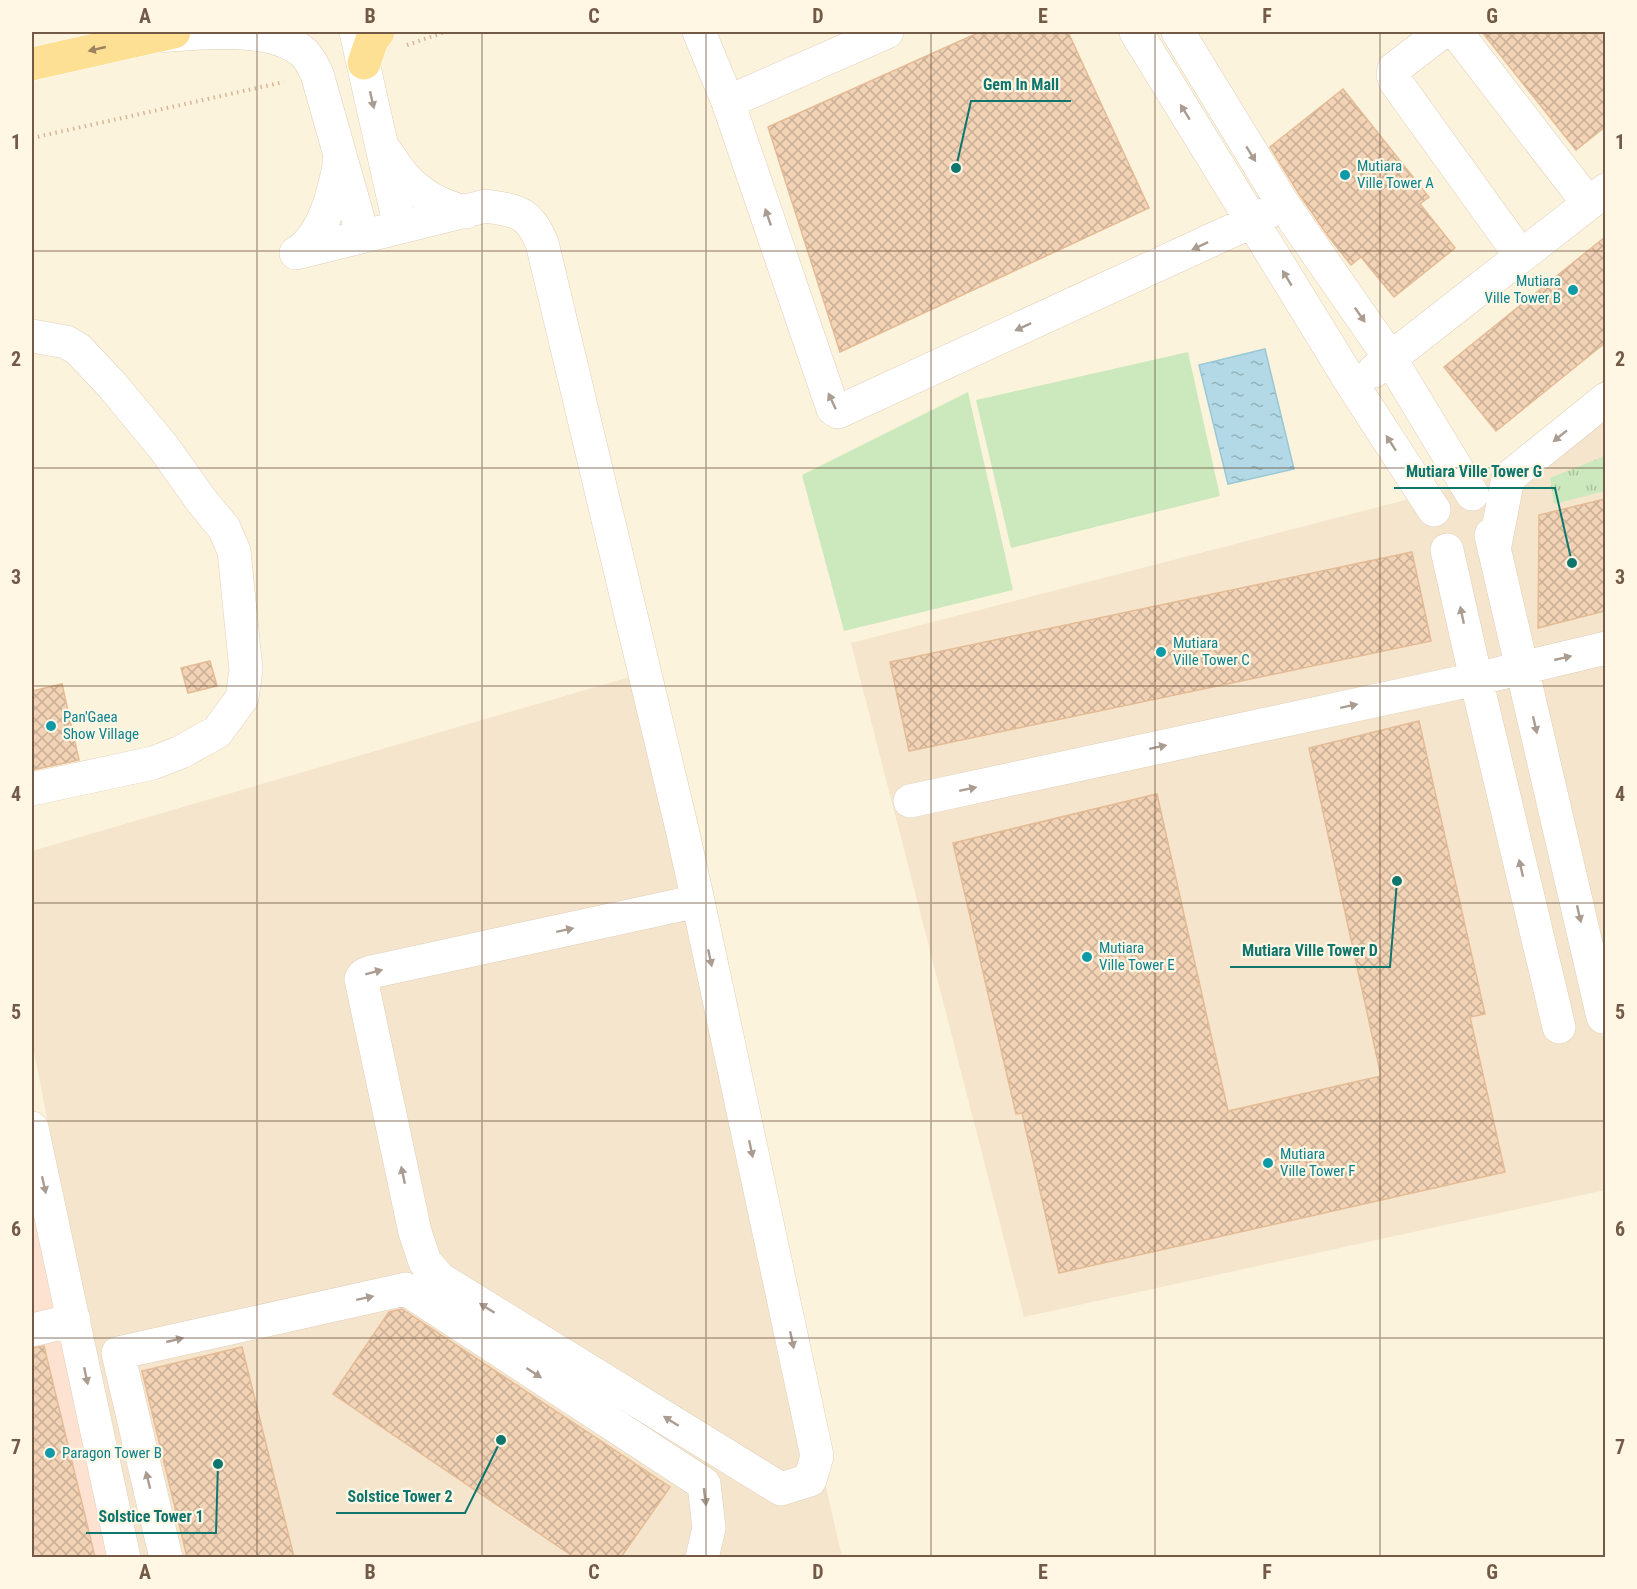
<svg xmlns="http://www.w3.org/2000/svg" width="1637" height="1589" font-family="'Roboto Condensed',sans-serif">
<defs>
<pattern id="park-tufts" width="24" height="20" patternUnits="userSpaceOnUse" patternTransform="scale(1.5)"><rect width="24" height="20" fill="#cbe9bd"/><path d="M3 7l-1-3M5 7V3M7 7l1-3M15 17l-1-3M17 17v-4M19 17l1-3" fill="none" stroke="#a9c09b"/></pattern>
<pattern id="water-ripples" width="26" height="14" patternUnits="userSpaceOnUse" patternTransform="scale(1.5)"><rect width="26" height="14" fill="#b2d9e5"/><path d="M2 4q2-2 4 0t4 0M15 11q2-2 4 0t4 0" fill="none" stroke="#95b3bb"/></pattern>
<pattern id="building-cross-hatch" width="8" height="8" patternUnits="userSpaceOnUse" patternTransform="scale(1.5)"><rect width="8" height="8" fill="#f2d3b5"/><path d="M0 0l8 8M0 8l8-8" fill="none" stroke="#c8ae95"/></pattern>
</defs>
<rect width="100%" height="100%" fill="#fcf3dd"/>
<path fill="#f4e5cc" d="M 1605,379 L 1605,1190 L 1024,1317 L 851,643 L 1483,480 Z
M 640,674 L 842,1557 L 134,1557 L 32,1042 L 32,851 Z"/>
<path fill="#fde2d1" d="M 32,1166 L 115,1557 L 32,1557 Z"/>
<path fill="url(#park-tufts)" d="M 1605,456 L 1605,491 L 1554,504 L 1550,478 Z"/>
<path fill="#cbe9bd" d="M 1188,352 L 1220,496 L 1011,548 L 976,400 Z
M 968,392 L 1013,590 L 844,631 L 802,475 Z"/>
<path fill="url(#water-ripples)" stroke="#99c8d7" stroke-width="1.5" d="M 1265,349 L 1294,469 L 1228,484 L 1199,365 Z"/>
<path fill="url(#building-cross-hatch)" stroke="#e5bb95" stroke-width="1.5" d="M 980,32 L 1068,32 L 1149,208 L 840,352 L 768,127 Z
M 1482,32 L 1605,32 L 1605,127 L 1576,150 Z
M 1343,89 L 1429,197 L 1420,204 L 1455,248 L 1394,297 L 1361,257 L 1351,265 L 1328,236 L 1299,194 L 1270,147 Z
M 1605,237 L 1605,343 L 1496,431 L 1444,367 Z
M 1605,499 L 1605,611 L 1538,628 L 1539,515 Z
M 1412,552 L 1431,641 L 909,751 L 890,662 Z
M 210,661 L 217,686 L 188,693 L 181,668 Z
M 62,684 L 79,760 L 32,770 L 32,691 Z
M 1419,721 L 1485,1014 L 1470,1017 L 1505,1172 L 1059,1273 L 1022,1113 L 1016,1114 L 953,843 L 1157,794 L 1228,1111 L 1381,1076 L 1309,748 Z
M 402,1309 L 670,1487 L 621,1557 L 574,1557 L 333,1394 L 389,1312 Z
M 44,1346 L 95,1557 L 32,1557 L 32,1348 Z
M 242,1347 L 294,1557 L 187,1557 L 142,1371 Z"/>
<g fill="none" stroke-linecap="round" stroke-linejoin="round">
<g stroke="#e0cfba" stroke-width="34">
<path id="minor" d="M 356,32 L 400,227
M 699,32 L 728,102
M 887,32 L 728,102 L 833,409 L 838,412 L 1253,221 L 1283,204
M 1136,32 L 1354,387 L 1434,510
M 1178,32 L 1283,204 L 1390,358 L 1472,494
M 1442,32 L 1394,69 L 1393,75 L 1395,81 L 1521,256
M 1456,32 L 1588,203
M 154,36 C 196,34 273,23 305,54 C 310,59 314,68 317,74 L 363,236
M 388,154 C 406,185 430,204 466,212
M 299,252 C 325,231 332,198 339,167 L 339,160
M 296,253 L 486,206 C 518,211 528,211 542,243 L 682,829 L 698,901 L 817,1456 L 810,1480 L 781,1489 L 440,1279 L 425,1262 L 415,1232 L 361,979 L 364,975 L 371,972 L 698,901
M 32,336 L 66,342 L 78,349 L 112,385 L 164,448 L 201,500 L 224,528 L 234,551 L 246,670 L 242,698 L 217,732 L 181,752 L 153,763 L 32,789
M 1374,371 L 1606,190
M 1491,535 L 1603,1017
M 1494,550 L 1508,478 L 1606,399
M 910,801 L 1476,679 L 1447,550
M 1559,1027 L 1476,679 L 1606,648
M 32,1128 L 124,1558
M 32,1330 L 74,1320
M 166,1558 L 118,1353 L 406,1289 L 704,1484 L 709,1528 L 702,1558"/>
</g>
<g stroke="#fff" stroke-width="34">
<path id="major" d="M 364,63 L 372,40 L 378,32
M 32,64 L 174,32"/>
</g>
<path stroke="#d6b699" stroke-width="4" stroke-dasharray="1.5 4.5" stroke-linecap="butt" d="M 407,45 L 445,32
M 32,138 L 284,82"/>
<use href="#minor" stroke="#fff" stroke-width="33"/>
<use href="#major" stroke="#fde094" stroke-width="33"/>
</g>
<defs><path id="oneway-solid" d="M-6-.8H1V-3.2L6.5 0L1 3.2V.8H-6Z" transform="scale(1.5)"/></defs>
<use fill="#9c825d" href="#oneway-solid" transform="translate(97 49) rotate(167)"/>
<g fill="#aa9c90">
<use href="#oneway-solid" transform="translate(372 100) rotate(77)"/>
<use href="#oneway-solid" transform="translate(1185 112) rotate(-122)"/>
<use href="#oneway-solid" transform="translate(1251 154) rotate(58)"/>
<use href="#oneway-solid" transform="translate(768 217) rotate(-109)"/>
<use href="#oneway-solid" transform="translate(1200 246) rotate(155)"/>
<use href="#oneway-solid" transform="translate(1287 278) rotate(-121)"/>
<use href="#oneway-solid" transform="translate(1360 315) rotate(55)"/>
<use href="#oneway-solid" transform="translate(1023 327) rotate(155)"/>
<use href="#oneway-solid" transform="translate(832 401) rotate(-115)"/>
<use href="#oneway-solid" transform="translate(1560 436) rotate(141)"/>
<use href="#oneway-solid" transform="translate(1391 443) rotate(-123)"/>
<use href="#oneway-solid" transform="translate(1462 615) rotate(-102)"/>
<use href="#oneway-solid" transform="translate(1563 658) rotate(-13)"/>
<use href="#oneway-solid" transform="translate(1349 706) rotate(-12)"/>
<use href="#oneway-solid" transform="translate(1535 725) rotate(77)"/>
<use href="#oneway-solid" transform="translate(1158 747) rotate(-12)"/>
<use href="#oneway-solid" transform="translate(968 789) rotate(-12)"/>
<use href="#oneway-solid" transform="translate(1521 868) rotate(-103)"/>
<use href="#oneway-solid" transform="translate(1579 914) rotate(77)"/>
<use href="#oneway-solid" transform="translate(565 930) rotate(-12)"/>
<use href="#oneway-solid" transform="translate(710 958) rotate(78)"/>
<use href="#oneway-solid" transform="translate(374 972) rotate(-15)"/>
<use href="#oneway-solid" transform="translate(751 1149) rotate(78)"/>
<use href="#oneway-solid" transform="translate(403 1175) rotate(-102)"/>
<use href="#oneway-solid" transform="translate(44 1185) rotate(77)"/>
<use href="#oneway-solid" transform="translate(365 1298) rotate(-12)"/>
<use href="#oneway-solid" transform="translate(487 1308) rotate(-148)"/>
<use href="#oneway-solid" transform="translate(175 1340) rotate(-13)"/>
<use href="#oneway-solid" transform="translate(792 1340) rotate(78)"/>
<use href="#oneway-solid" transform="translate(534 1373) rotate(33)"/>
<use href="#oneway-solid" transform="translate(86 1376) rotate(78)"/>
<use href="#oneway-solid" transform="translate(671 1421) rotate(-148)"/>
<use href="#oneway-solid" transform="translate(148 1480) rotate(-104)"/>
<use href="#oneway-solid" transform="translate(705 1497) rotate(83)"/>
</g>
<path fill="none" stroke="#725a46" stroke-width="1.5" stroke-opacity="0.55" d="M 257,32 L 257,1558M 482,32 L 482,1558M 706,32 L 706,1558M 931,32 L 931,1558M 1155,32 L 1155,1558M 1380,32 L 1380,1558M 32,251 L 1606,251M 32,468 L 1606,468M 32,686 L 1606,686M 32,903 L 1606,903M 32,1121 L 1606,1121M 32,1338 L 1606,1338"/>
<g fill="#0f9aa8" stroke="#fff7e4" stroke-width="2">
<circle cx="1345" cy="175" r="6"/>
<circle cx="1573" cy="290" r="6"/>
<circle cx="1161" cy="652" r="6"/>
<circle cx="51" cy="726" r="6"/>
<circle cx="1087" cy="957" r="6"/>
<circle cx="1268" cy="1163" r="6"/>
<circle cx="50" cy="1453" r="6"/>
</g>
<g text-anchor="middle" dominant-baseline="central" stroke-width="4.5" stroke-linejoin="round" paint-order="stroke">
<g font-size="15" fill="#0d838f" stroke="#fff7e4" text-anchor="start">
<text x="1357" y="166">Mutiara<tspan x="1357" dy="17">Ville Tower A</tspan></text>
<text x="1561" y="281" text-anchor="end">Mutiara<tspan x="1561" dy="17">Ville Tower B</tspan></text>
<text x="1173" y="643">Mutiara<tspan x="1173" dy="17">Ville Tower C</tspan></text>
<text x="63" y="717">Pan'Gaea<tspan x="63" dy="17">Show Village</tspan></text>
<text x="1099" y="948">Mutiara<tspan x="1099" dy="17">Ville Tower E</tspan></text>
<text x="1280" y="1154">Mutiara<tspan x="1280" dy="17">Ville Tower F</tspan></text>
<text x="62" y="1453">Paragon Tower B</text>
</g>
</g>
<path fill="none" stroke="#0f766e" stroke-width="2" d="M956 168L971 101H1071M1572 563L1555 488H1394M1397 881L1390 967H1230M501 1440L465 1513H336M218 1464L216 1533H86"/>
<g fill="#0f766e" stroke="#fff7e4" stroke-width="2">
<circle cx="956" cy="168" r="6"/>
<circle cx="1572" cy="563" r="6"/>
<circle cx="1397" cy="881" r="6"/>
<circle cx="501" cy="1440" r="6"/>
<circle cx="218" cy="1464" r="6"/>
</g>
<g font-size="16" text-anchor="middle" font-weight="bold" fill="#0f766e" stroke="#fff7e4" stroke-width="4.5" stroke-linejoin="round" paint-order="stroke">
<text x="1021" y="90">Gem In Mall</text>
<text x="1474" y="477">Mutiara Ville Tower G</text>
<text x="1310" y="956">Mutiara Ville Tower D</text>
<text x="400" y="1502">Solstice Tower 2</text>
<text x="151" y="1522">Solstice Tower 1</text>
</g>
<rect width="1637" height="1589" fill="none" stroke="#fff7e4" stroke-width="66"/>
<rect x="33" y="33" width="1571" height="1523" fill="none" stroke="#725a46" stroke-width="2"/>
<g font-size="20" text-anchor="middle" font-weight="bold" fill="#725a46">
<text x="145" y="23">A</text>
<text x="370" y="23">B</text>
<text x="594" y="23">C</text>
<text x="818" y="23">D</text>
<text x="1043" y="23">E</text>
<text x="1267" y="23">F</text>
<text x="1492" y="23">G</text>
<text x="16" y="149">1</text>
<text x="1620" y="149">1</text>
<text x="16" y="366">2</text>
<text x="1620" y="366">2</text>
<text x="16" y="584">3</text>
<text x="1620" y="584">3</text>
<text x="16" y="801">4</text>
<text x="1620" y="801">4</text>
<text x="16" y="1019">5</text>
<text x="1620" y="1019">5</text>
<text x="16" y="1236">6</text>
<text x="1620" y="1236">6</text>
<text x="16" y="1454">7</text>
<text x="1620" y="1454">7</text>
<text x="145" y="1579">A</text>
<text x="370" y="1579">B</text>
<text x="594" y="1579">C</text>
<text x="818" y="1579">D</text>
<text x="1043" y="1579">E</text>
<text x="1267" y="1579">F</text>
<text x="1492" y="1579">G</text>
</g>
</svg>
